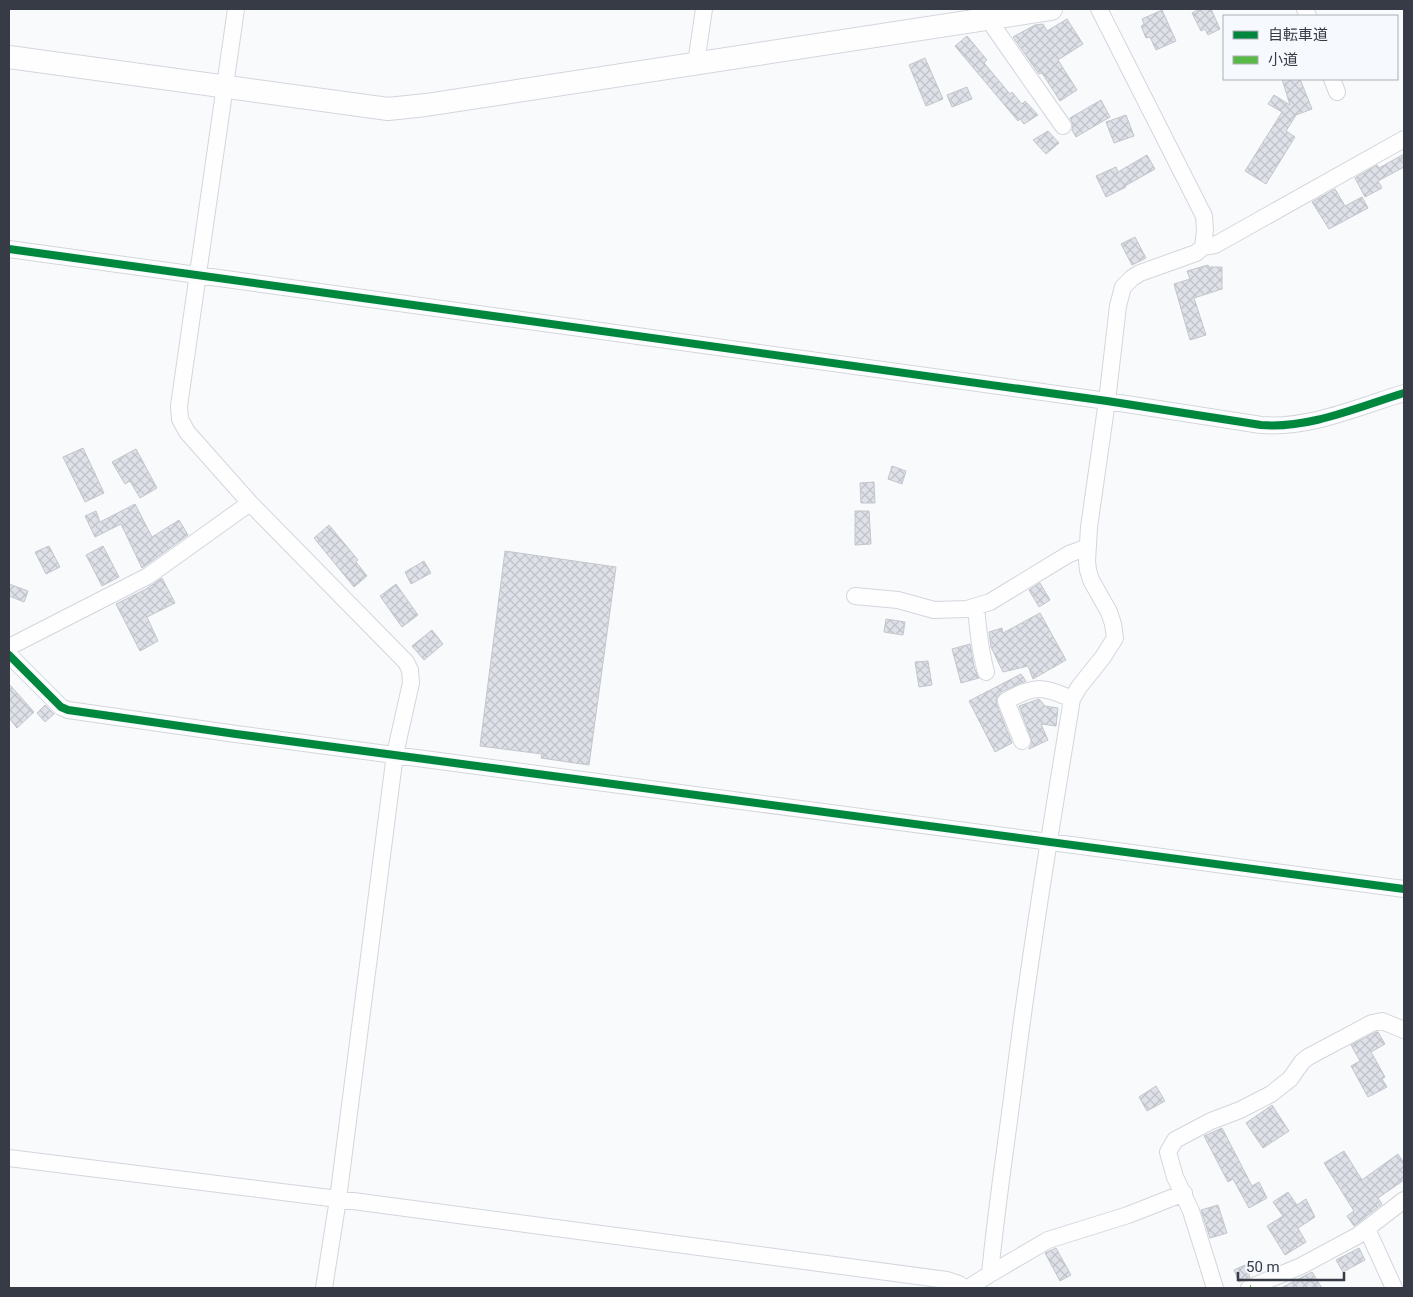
<svg xmlns="http://www.w3.org/2000/svg" width="1413" height="1297" font-family="Roboto,'Noto Sans JP',sans-serif">
<defs>
<pattern id="building-cross-hatch" width="8" height="8" patternUnits="userSpaceOnUse" patternTransform="scale(1.25)"><rect width="8" height="8" fill="#dee1e8"/><path d="M0 0l8 8M0 8l8-8" fill="none" stroke="#bfc2c8"/></pattern>
</defs>
<rect width="100%" height="100%" fill="#f8fafc"/>
<path fill="url(#building-cross-hatch)" stroke="#c3c6cc" d="M 1200,9 L 1211,9 L 1220,29 L 1208,35 L 1205,29 L 1201,31 L 1192,13 Z
M 1162,10 L 1176,41 L 1156,50 L 1150,37 L 1146,38 L 1141,26 L 1144,24 L 1142,19 Z
M 1067,19 L 1083,44 L 1058,60 L 1077,90 L 1060,101 L 1042,73 L 1039,74 L 1013,37 L 1035,25 L 1043,24 L 1047,31 Z
M 967,36 L 987,60 L 984,63 L 1010,94 L 1012,92 L 1022,104 L 1025,101 L 1038,115 L 1024,124 L 1020,119 L 1018,121 L 955,46 Z
M 925,58 L 943,99 L 926,106 L 909,65 Z
M 1282,79 L 1300,79 L 1312,109 L 1296,115 L 1286,131 L 1295,137 L 1266,184 L 1245,171 L 1282,112 L 1268,104 L 1274,95 L 1290,105 Z
M 967,87 L 972,99 L 952,107 L 947,95 Z
M 1101,100 L 1110,117 L 1076,137 L 1072,130 L 1073,125 L 1070,118 Z
M 1126,115 L 1134,136 L 1114,143 L 1106,122 Z
M 1048,131 L 1059,143 L 1046,154 L 1033,140 Z
M 1404,154 L 1404,167 L 1378,181 L 1382,188 L 1365,197 L 1355,178 L 1377,165 L 1379,168 Z
M 1147,155 L 1155,169 L 1125,186 L 1126,187 L 1106,197 L 1096,176 L 1116,167 L 1118,172 Z
M 1335,189 L 1345,206 L 1362,197 L 1368,208 L 1329,229 L 1312,202 Z
M 1135,237 L 1146,258 L 1132,265 L 1121,244 Z
M 1208,265 L 1209,267 L 1222,267 L 1222,289 L 1194,298 L 1206,335 L 1190,340 L 1174,284 L 1190,279 L 1187,271 Z
M 83,448 L 104,493 L 85,502 L 63,457 Z
M 136,449 L 157,488 L 140,498 L 130,481 L 125,484 L 112,462 Z
M 892,466 L 906,471 L 902,484 L 888,479 Z
M 874,482 L 875,503 L 861,503 L 860,483 Z
M 135,504 L 152,537 L 179,520 L 188,535 L 142,568 L 121,524 L 95,537 L 85,516 L 96,511 L 100,522 Z
M 855,511 L 869,511 L 871,544 L 855,545 Z
M 329,525 L 358,560 L 356,562 L 367,576 L 354,587 L 314,538 Z
M 49,546 L 60,567 L 46,574 L 35,552 Z
M 103,546 L 119,577 L 102,586 L 86,555 Z
M 505,551 L 616,567 L 589,765 L 541,758 L 542,754 L 480,746 Z
M 424,561 L 431,573 L 411,584 L 405,572 Z
M 162,578 L 175,603 L 147,617 L 158,641 L 140,651 L 116,604 L 146,589 Z
M 1040,583 L 1050,600 L 1039,607 L 1029,590 Z
M 9,584 L 28,591 L 24,602 L 9,596 Z
M 396,584 L 418,615 L 402,627 L 380,596 Z
M 1040,613 L 1066,660 L 1033,679 L 1028,666 L 1003,672 L 991,647 L 989,632 L 1002,628 L 1003,633 Z
M 886,619 L 905,622 L 903,635 L 884,632 Z
M 432,630 L 443,644 L 424,660 L 412,646 Z
M 970,644 L 974,667 L 979,678 L 961,683 L 952,649 Z
M 928,661 L 932,685 L 919,687 L 915,662 Z
M 1021,674 L 1026,681 L 1001,692 L 996,699 L 997,705 L 1012,743 L 995,752 L 969,701 Z
M 9,684 L 34,712 L 17,728 L 9,718 Z
M 1039,699 L 1045,706 L 1058,708 L 1056,726 L 1041,724 L 1048,740 L 1029,749 L 1032,743 L 1031,738 L 1019,706 Z
M 45,705 L 54,714 L 45,722 L 37,713 Z
M 1376,1032 L 1378,1032 L 1385,1044 L 1371,1052 L 1385,1077 L 1382,1079 L 1387,1087 L 1368,1097 L 1351,1066 L 1360,1061 L 1351,1045 Z
M 1156,1086 L 1165,1101 L 1147,1111 L 1139,1097 Z
M 1272,1105 L 1289,1131 L 1263,1148 L 1246,1123 Z
M 1222,1128 L 1252,1186 L 1259,1182 L 1267,1198 L 1249,1208 L 1233,1179 L 1228,1182 L 1204,1136 Z
M 1344,1151 L 1362,1180 L 1398,1154 L 1404,1163 L 1404,1180 L 1378,1198 L 1382,1204 L 1354,1226 L 1347,1216 L 1354,1211 L 1324,1163 Z
M 1288,1192 L 1297,1205 L 1306,1199 L 1315,1217 L 1298,1228 L 1306,1242 L 1285,1255 L 1267,1226 L 1283,1216 L 1273,1202 Z
M 1218,1205 L 1227,1233 L 1210,1238 L 1201,1210 Z
M 1056,1248 L 1071,1275 L 1060,1281 L 1045,1253 Z
M 1359,1248 L 1365,1260 L 1343,1272 L 1336,1260 Z
M 1245,1265 L 1250,1277 L 1239,1282 L 1234,1270 Z
M 1312,1272 L 1322,1288 L 1281,1288 Z"/>
<g fill="none" stroke-linecap="round" stroke-linejoin="round">
<g stroke="#d3d6dd" stroke-width="18">
<path id="street" d="M 236,9 L 179,406 L 180,419 L 187,432 L 250,503 L 406,662 L 410,670 L 411,683 L 395,754 L 338,1199 L 324,1288
M 1099,9 L 1204,216 L 1205,230 L 1203,247
M 1305,9 L 1308,16
M 989,18 L 995,29 L 1063,126
M 696,63 L 704,9
M 1332,79 L 1337,92
M 9,249 L 1107,401 L 1261,425 C 1309,429 1358,407 1404,393
M 855,596 L 898,600 L 934,610 L 967,609 L 990,602 L 1069,554 L 1088,547
M 976,607 C 978,629 980,651 986,672
M 9,647 L 148,576 L 250,503
M 9,655 L 61,707 L 68,710 L 236,734 L 1404,889
M 1022,741 L 1006,701 C 1035,685 1042,686 1072,699
M 9,1158 L 338,1199 L 947,1280 L 959,1284 L 963,1288
M 1367,1229 L 1394,1288
M 990,1274 L 1048,1240 L 1128,1215 L 1184,1193
M 968,1288 L 990,1274 C 996,1210 1006,1146 1014,1082 C 1030,954 1051,827 1072,699 L 1079,687 L 1103,657 L 1115,638 L 1113,624 L 1109,612 L 1091,580 L 1088,570 L 1087,561 L 1089,527 L 1107,401 L 1118,306 L 1123,287 L 1132,278 L 1140,273 L 1196,253 L 1203,247 L 1215,245 L 1404,139
M 1215,1288 L 1191,1211 L 1175,1177 L 1168,1152 L 1175,1140 L 1211,1121 L 1240,1110 L 1271,1094 L 1290,1079 L 1302,1062 L 1308,1057 L 1372,1023 L 1382,1021 L 1404,1030
M 1249,1288 L 1301,1266 L 1357,1236 L 1404,1200"/>
</g>
<g stroke="#d3d6dd" stroke-width="24">
<path id="secondary" d="M 9,57 L 388,109 L 426,105 L 1051,9"/>
</g>
<use href="#street" stroke="#fefeff" stroke-width="16"/>
<use href="#secondary" stroke="#fefeff" stroke-width="22"/>
<path stroke="#58b947" stroke-width="6" stroke-dasharray="12 6" stroke-linecap="butt" d="M 1250,1288 L 1251,1288"/>
<g stroke="#f6f9fe" stroke-width="11">
<path id="cycleway" d="M 9,249 L 1107,401 L 1261,425 C 1309,429 1358,407 1404,393
M 9,655 L 61,707 L 68,710 L 236,734 L 1404,889"/>
</g>
<use href="#cycleway" stroke="#00873e" stroke-width="8"/>
</g>
<rect width="1413" height="1297" fill="none" stroke="#373b45" stroke-width="20"/>
<rect x="1223" y="15" width="175" height="65" fill="#f6f9fe" stroke="#aaadb4"/>
<rect x="1233" y="31" width="25" height="8" fill="#00873e" stroke="#aaadb4"/>
<text x="1268" y="40" font-size="15" fill="#373b45">自転車道</text>
<rect x="1233" y="56" width="25" height="8" fill="#58b947" stroke="#aaadb4"/>
<text x="1268" y="65" font-size="15" fill="#373b45">小道</text>
<path d="M1238 1272v8h106v-8" fill="none" stroke="#373b45" stroke-width="2.5"/>
<text x="1246" y="1272" font-size="15" fill="#373b45" stroke="#f6f9fe" stroke-width="4" paint-order="stroke">50 m</text>
</svg>
